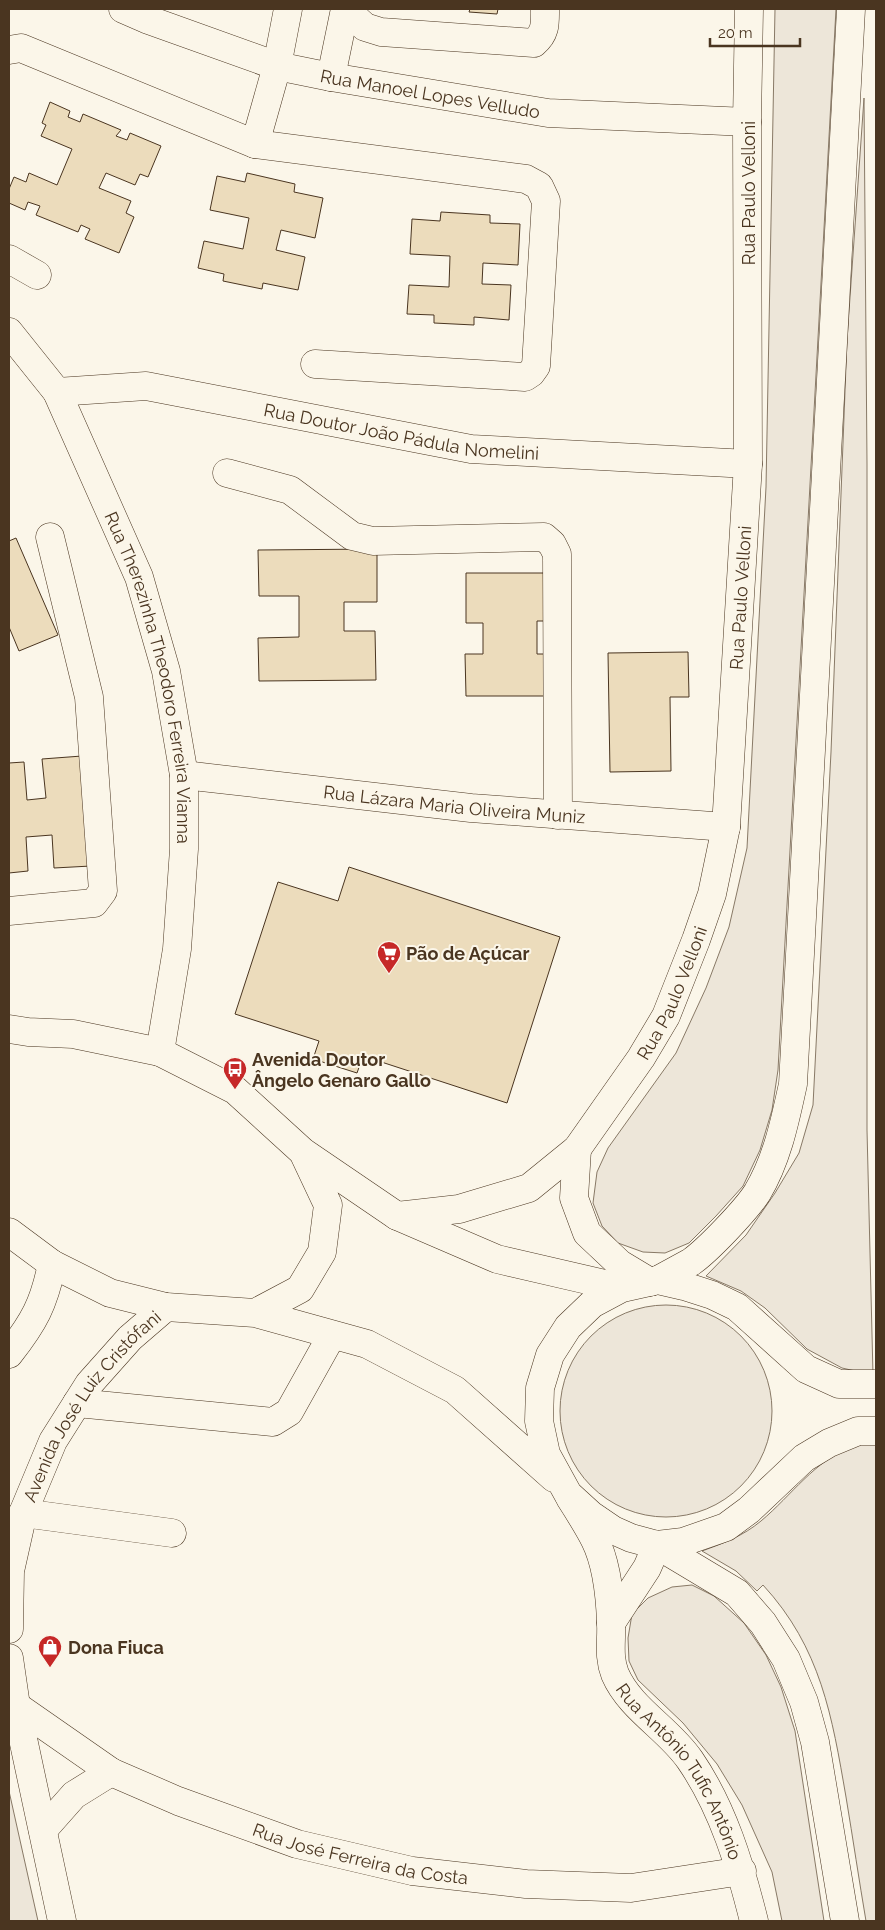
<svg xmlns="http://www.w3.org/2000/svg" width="885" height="1930" font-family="Raleway,sans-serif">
<rect width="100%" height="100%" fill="#fbf6e9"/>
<path fill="#ede6d9" stroke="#887966" d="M 775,9 L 836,9 L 778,1070 L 772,1110 L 760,1150 L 743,1186 L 716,1216 L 689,1243 L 665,1253 L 643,1252 L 618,1243 L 602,1226 L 593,1203 L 597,1172 L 608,1148 L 676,1053 L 706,988 L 729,927 L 747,848 L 766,487 Z
M 864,98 L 867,464 L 867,1130 L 873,1375 L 842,1368 L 807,1349 L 765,1308 L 741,1291 L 706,1276 L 746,1235 L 775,1193 L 799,1153 L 813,1105 L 831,752 L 847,340 Z
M560 1411a106 106 0 1 1 212 0a106 106 0 1 1-212 0Z
M 876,1442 L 876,1921 L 866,1921 C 859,1880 853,1839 846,1797 C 832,1716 821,1648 763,1585 L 757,1591 L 736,1571 L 702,1551 C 724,1543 743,1536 761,1521 C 792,1495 814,1461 853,1446 C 860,1443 869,1443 876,1442 Z
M 692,1585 L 714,1596 L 744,1623 L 766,1655 L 781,1687 L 795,1731 L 824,1921 L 782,1921 L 772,1872 L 742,1805 L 717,1764 L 683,1723 L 638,1680 L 629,1661 L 628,1638 L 632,1614 L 648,1598 L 672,1587 Z
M 9,1791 L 38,1921 L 9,1921 Z"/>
<path fill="#ecdcbc" stroke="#4a3520" d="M 470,9 L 498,9 L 497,14 L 469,12 Z
M 50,102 L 70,111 L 68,117 L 80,122 L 83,114 L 121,130 L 116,136 L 127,140 L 130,133 L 161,146 L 148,177 L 140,174 L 135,185 L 106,173 L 99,188 L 131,201 L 126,213 L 134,217 L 119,253 L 85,239 L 90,229 L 81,225 L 78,232 L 36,215 L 40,206 L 28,202 L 25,210 L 9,203 L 9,189 L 14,177 L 26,182 L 29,173 L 57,185 L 72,149 L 41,136 L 46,125 L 42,123 Z
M 247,173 L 295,184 L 294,192 L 323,198 L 315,238 L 281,230 L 276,250 L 305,257 L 298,290 L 263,283 L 262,289 L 223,281 L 224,274 L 198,268 L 204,241 L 243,249 L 249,218 L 210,210 L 217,176 L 245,182 Z
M 441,212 L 490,215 L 490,223 L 520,224 L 518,265 L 483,263 L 482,284 L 511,285 L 509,320 L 474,317 L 474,325 L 434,323 L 434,315 L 407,314 L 409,285 L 449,287 L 450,256 L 410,254 L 412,219 L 440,221 Z
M 16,538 L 58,635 L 19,651 L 9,627 L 9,541 Z
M 377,549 L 377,602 L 344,602 L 344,631 L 375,631 L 376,680 L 259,681 L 258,638 L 299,637 L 299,596 L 259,596 L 258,550 Z
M 466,573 L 550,573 L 551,621 L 537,621 L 537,654 L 553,654 L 553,696 L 466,696 L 465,654 L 483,654 L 483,623 L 466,623 Z
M 688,652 L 689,697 L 670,697 L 671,771 L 610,772 L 608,653 Z
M 82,756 L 91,866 L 54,868 L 52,835 L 26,837 L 28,871 L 9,873 L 9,763 L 24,762 L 27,800 L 46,798 L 42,759 Z
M 349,867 L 560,937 L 507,1103 L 363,1056 L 357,1073 L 313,1059 L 319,1041 L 235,1014 L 278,882 L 338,901 Z"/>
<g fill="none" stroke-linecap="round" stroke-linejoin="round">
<g stroke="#4a3520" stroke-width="29">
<g id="minor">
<path id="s1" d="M 123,9 L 146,19 L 277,66 L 331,77 L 548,113 L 747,122"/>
<path d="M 288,9 L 277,66 L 255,144 L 526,179 L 539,186 L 546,201 L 536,366 L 531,373 L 525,377 L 315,364"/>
<path d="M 345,9 L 365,27 L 381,32 L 534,43 C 546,33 545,23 545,9"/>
<path d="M 9,50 L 21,48 L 255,144"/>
<path d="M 331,77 L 345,9"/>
<path d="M 9,259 L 37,275"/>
<path id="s2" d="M 9,332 L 57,392 L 139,577 L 166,671 L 184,775 L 184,849 L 177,949 L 160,1052"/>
<path id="s3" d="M 57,392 L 146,386 L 471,449 L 748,464"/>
<path d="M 227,473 L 290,490 L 352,536 L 373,541 L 544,537 L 552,544 L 557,554 L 558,815"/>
<path id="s4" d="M 184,775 L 471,808 L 726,827"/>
<path d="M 9,911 L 94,903 L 103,891 L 89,697 L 50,537"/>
<path d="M 577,1149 L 574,1198 L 587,1233 L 620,1264 L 650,1282"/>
<path id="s5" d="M 397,1216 L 459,1209 L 529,1188 L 577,1149 L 641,1058 L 666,1016 L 696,940 L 712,894 L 726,827 L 748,464 L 747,122 L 749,9"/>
<path d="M 9,1354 C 34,1322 44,1304 52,1264"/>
<path d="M 77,1403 L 273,1422 L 289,1412 L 332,1335"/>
<path id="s6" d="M 570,1498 C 579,1512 588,1526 595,1540 C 607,1564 610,1596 611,1622 C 612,1641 608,1656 615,1674 C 630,1709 669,1729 690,1760 C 723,1808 740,1865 754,1921"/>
<path d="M 23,1513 L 172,1533"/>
<path d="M 611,1623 L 647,1568 L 657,1545"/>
<path id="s7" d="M 9,1629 L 10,1571 L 23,1513 L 53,1441 L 89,1384 L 130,1338 L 166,1307"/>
<path d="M 9,1658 L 16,1706 L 62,1921"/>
<path id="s8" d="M 9,1701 L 111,1772 L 178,1801 L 297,1844 L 412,1871 L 526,1884 L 631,1888 L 742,1871"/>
<path d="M 43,1830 L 74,1795 L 111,1772"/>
</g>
</g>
<g stroke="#4a3520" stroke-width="29">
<path id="major" d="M 9,1029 L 28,1032 L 73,1034 L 160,1052 L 235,1090 L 303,1152 L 397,1216 L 497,1259 L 622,1288
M 9,1232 L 52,1264 L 110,1293 L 166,1307 L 255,1313 L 367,1344 L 455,1390 L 554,1478
M 255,1313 L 300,1289 L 322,1252 L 328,1205 L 303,1152
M 876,1384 L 839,1384 L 806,1369 L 737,1307 L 712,1295 L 684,1286 L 658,1280 L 622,1288 L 592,1304 L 568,1327 L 550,1355 L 540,1388 L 539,1421 L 546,1454 L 568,1494 L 591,1515 L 613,1530 L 631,1538 L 657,1545 L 683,1542 L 726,1527 L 749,1510 L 804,1458 L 829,1443 L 858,1431 L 876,1431"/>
</g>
<g stroke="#4a3520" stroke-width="29">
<path id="highway" d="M 658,1280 C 669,1274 680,1268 691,1262 C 708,1250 746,1210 757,1193 C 777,1160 785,1121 793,1084 L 851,9
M 657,1545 L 737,1593 L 763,1623 L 786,1659 L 804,1702 L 815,1742 L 845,1921"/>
</g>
<use href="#minor" stroke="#fbf6e9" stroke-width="28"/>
<use href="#major" stroke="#fbf6e9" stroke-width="28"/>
<use href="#highway" stroke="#fbf6e9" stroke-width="28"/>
</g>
<defs>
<g id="supermarket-pin" transform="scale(1.25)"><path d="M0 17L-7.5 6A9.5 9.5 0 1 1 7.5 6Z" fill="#c62828" stroke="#fbf6e9"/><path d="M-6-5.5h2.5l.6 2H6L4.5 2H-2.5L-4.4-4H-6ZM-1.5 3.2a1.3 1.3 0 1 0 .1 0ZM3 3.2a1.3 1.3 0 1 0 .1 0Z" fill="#fff"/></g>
<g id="bus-pin" transform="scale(1.25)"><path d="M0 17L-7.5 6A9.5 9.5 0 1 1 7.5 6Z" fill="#c62828" stroke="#fbf6e9"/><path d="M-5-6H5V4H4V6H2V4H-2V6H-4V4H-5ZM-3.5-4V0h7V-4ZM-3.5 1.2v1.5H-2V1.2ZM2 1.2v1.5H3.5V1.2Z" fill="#fff"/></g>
<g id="shop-pin" transform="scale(1.25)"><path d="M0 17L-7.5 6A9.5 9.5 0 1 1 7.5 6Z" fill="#c62828" stroke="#fbf6e9"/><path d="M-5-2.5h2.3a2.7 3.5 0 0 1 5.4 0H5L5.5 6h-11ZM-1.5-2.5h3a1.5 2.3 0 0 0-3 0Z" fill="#fff"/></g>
</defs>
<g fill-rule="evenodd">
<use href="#supermarket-pin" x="389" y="953"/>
<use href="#bus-pin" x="235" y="1069"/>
<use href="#shop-pin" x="50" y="1647"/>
</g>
<g text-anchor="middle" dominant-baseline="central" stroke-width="4" stroke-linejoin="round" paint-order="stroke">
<g font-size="18" fill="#4a3520" stroke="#fbf6e9">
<text stroke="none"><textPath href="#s1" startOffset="320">Rua Manoel Lopes Velludo</textPath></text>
<text transform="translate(748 193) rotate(-90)">Rua Paulo Velloni</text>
<text stroke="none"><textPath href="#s3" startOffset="349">Rua Doutor João Pádula Nomelini</textPath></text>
<text stroke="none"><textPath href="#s5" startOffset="786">Rua Paulo Velloni</textPath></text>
<text stroke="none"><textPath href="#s2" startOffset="380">Rua Therezinha Theodoro Ferreira Vianna</textPath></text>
<text stroke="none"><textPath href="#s4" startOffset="272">Rua Lázara Maria Oliveira Muniz</textPath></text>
<text stroke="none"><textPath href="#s5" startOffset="381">Rua Paulo Velloni</textPath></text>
<text stroke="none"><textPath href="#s7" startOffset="246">Avenida José Luiz Cristófani</textPath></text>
<text stroke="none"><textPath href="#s6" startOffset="304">Rua Antônio Tufic Antônio</textPath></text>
<text stroke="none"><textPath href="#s8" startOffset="388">Rua José Ferreira da Costa</textPath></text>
</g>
<g font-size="18" font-weight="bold" fill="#4a3520" stroke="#fbf6e9" text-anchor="start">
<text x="406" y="953">Pão de Açúcar</text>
<text x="252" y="1059">Avenida Doutor<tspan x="252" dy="21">Ângelo Genaro Gallo</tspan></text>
<text x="68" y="1647">Dona Fiuca</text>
</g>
</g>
<rect width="885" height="1930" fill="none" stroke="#4a3520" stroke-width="20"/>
<path d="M710 38v8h90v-8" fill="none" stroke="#4a3520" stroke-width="2.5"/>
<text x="718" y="38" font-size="15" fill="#4a3520" stroke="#fbf6e9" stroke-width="4" paint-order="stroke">20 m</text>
</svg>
